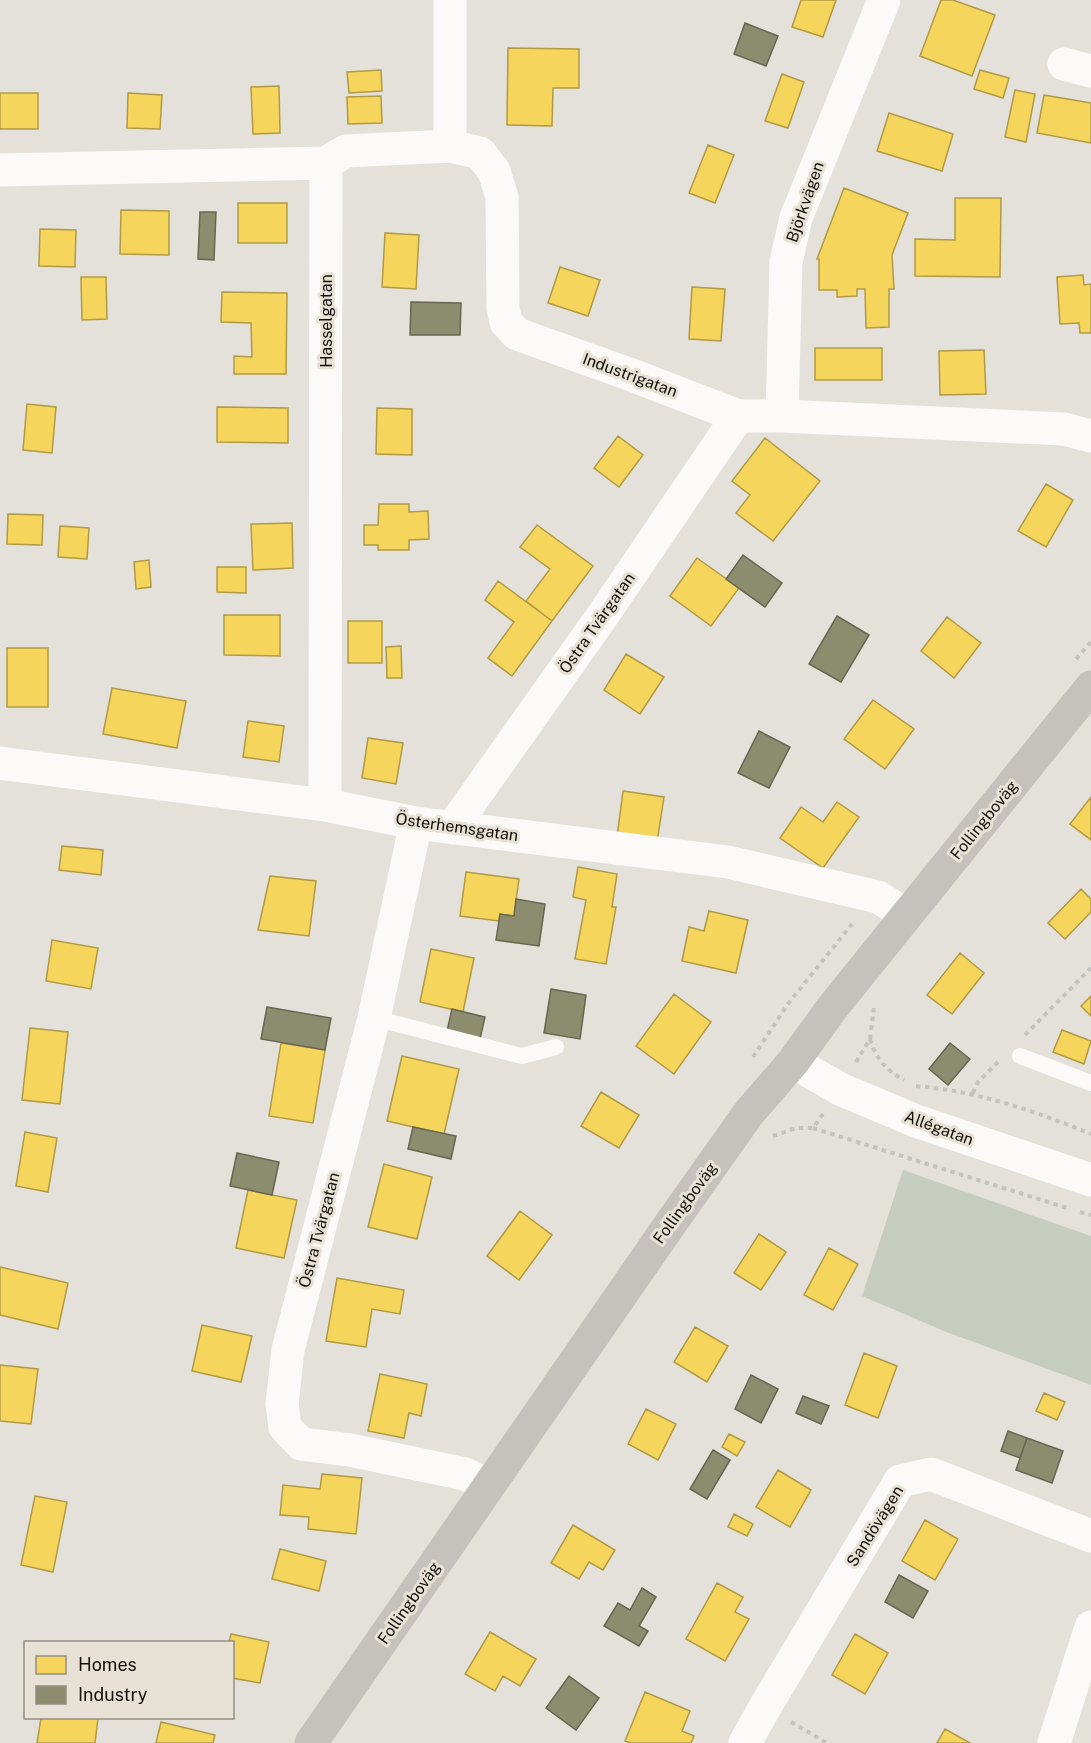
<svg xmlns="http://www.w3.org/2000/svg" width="1091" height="1743" font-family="'Public Sans',sans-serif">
<rect width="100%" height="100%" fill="#e4e1da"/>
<path fill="#c6cdc0" d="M 903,1170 L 1091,1236 L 1091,1385 L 944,1331 L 862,1296 Z"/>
<path fill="#f6d55c" stroke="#b19a44" stroke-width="1.5" d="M 801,0 L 836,0 L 823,37 L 792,27 Z
M 941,0 L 953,0 L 995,15 L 972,76 L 920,56 Z
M 508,48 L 579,49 L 579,88 L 553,88 L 552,126 L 507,125 Z
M 381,70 L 382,91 L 349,93 L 347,72 Z
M 980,70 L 1009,78 L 1003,98 L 974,89 Z
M 782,74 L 804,82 L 788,128 L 765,121 Z
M 279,86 L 280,133 L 253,134 L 251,87 Z
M 1015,90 L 1035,94 L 1026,142 L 1005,137 Z
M 0,93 L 38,93 L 38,129 L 0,129 Z
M 128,93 L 162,95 L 160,129 L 127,128 Z
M 1044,95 L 1091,103 L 1091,143 L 1037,133 Z
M 381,96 L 382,123 L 348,124 L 347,97 Z
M 889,113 L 953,134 L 942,171 L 877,151 Z
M 708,145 L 734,155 L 715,203 L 689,193 Z
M 844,188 L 908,213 L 892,255 L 894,289 L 889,289 L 889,327 L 866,328 L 865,289 L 857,289 L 857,296 L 837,297 L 837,290 L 819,290 L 819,259 L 817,259 Z
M 955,198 L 1001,198 L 1000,277 L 915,276 L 915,239 L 955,240 Z
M 238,203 L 287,203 L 287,243 L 238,243 Z
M 121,210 L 169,211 L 169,255 L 120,254 Z
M 40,229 L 76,230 L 75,267 L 39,266 Z
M 385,233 L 419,235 L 416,289 L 382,287 Z
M 560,267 L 600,280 L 588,316 L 548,303 Z
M 1083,275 L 1084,285 L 1091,284 L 1091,333 L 1080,333 L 1079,323 L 1060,324 L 1057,277 Z
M 81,277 L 106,277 L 107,319 L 82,320 Z
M 692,287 L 725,289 L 721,341 L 689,339 Z
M 222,292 L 287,293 L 286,374 L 234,374 L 234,356 L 252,357 L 251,323 L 221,322 Z
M 815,348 L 882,348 L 882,380 L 815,380 Z
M 984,350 L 986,394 L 940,395 L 939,351 Z
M 27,404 L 56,407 L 52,453 L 23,450 Z
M 217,407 L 288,408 L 288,443 L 217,442 Z
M 377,408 L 412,409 L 412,455 L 376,454 Z
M 618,436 L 643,455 L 619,487 L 594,468 Z
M 765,438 L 820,481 L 773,541 L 736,513 L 750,495 L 732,481 Z
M 1046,484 L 1073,500 L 1046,547 L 1018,531 Z
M 379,504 L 409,504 L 409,512 L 428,511 L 429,539 L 409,540 L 409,550 L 378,550 L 378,545 L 364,545 L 364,525 L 378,525 Z
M 8,514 L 43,515 L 42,545 L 7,544 Z
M 292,523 L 293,568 L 253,570 L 251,524 Z
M 537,525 L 593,566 L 552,621 L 526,601 L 550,569 L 520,547 Z
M 60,526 L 89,528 L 87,559 L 58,557 Z
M 697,558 L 739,588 L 711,626 L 670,596 Z
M 149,560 L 151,587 L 136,589 L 134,562 Z
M 217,567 L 246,567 L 246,593 L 217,592 Z
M 498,581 L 552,621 L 512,676 L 488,658 L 514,622 L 485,600 Z
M 224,615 L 280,615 L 280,656 L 224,655 Z
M 947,617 L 981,643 L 954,678 L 921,651 Z
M 348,621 L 382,621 L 382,663 L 348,663 Z
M 401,646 L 402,678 L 387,678 L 386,647 Z
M 7,648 L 48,648 L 48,707 L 7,707 Z
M 626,654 L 664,677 L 640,714 L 604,690 Z
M 112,688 L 186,701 L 177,748 L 103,734 Z
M 873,700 L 914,729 L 885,769 L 844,739 Z
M 248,721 L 284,726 L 279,762 L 243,757 Z
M 368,738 L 403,743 L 396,784 L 362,778 Z
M 623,791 L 664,797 L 657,842 L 617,837 Z
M 1091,797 L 1091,840 L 1070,824 Z
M 837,802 L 859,817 L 823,868 L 780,838 L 801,807 L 823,822 Z
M 62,846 L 103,850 L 101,875 L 59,870 Z
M 578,867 L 617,874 L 612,907 L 616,907 L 606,964 L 575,959 L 586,900 L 573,897 Z
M 466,872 L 519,879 L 514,916 L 500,914 L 499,921 L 460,916 Z
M 270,876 L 316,881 L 309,936 L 258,930 Z
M 1081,889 L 1091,899 L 1091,912 L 1065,939 L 1048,923 Z
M 709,911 L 748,920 L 736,973 L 682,961 L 689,927 L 704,931 Z
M 52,940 L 98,948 L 91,989 L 46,981 Z
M 431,949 L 474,958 L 463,1012 L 420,1002 Z
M 960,953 L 984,973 L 952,1014 L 927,995 Z
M 674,994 L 711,1022 L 674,1074 L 636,1046 Z
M 1091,996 L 1091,1016 L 1081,1006 Z
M 30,1028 L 68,1032 L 60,1104 L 22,1100 Z
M 1062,1030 L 1091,1041 L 1084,1064 L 1053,1052 Z
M 281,1043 L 325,1050 L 313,1123 L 269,1116 Z
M 402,1056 L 459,1069 L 444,1134 L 387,1121 Z
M 601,1092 L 639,1115 L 619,1148 L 581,1126 Z
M 25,1132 L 57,1138 L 48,1192 L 16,1186 Z
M 384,1164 L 432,1177 L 417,1239 L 368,1227 Z
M 248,1190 L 297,1200 L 284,1258 L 236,1248 Z
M 520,1211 L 552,1235 L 519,1280 L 487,1256 Z
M 759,1234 L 786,1252 L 761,1290 L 734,1273 Z
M 829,1248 L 858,1264 L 833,1310 L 804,1295 Z
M 0,1267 L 68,1283 L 58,1329 L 0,1315 Z
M 337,1278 L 404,1290 L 400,1314 L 372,1309 L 366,1347 L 326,1341 Z
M 202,1325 L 252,1336 L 241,1382 L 192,1371 Z
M 695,1327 L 728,1346 L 707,1382 L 674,1362 Z
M 864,1353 L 897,1366 L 878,1418 L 845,1405 Z
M 0,1365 L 38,1369 L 31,1424 L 0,1421 Z
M 380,1374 L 427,1384 L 421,1416 L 409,1413 L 404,1438 L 368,1431 Z
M 1044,1393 L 1065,1402 L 1057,1420 L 1036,1411 Z
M 646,1409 L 676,1424 L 658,1460 L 628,1444 Z
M 729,1434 L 745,1442 L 737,1456 L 722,1447 Z
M 778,1470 L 811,1490 L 790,1527 L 756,1507 Z
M 322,1474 L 362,1478 L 356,1534 L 308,1529 L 309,1517 L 280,1515 L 283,1485 L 320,1489 Z
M 35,1496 L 67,1502 L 53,1572 L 21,1565 Z
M 734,1514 L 753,1524 L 747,1536 L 728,1527 Z
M 925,1520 L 958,1539 L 935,1580 L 902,1561 Z
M 573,1525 L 615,1550 L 603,1570 L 589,1562 L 579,1579 L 551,1563 Z
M 280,1549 L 326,1561 L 319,1591 L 272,1579 Z
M 717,1583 L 743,1597 L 735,1612 L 749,1619 L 725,1661 L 686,1639 Z
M 490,1632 L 536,1659 L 520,1686 L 503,1676 L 495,1691 L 465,1674 Z
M 231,1634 L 269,1642 L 260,1683 L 232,1678 L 232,1642 L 229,1642 Z
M 855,1634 L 888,1653 L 865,1694 L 832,1675 Z
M 645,1692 L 690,1711 L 682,1731 L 694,1736 L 691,1743 L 631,1743 L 625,1741 Z
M 41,1718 L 98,1718 L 95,1743 L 37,1743 Z
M 161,1722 L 215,1735 L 213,1743 L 156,1743 Z
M 945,1729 L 970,1743 L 937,1743 Z"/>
<path fill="#8c8c6e" stroke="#676650" stroke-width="1.5" d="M 745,23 L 778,36 L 766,66 L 734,54 Z
M 200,212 L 216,212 L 214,260 L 198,259 Z
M 411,302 L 461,303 L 460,335 L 410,335 Z
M 743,555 L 782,583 L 765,607 L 726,579 Z
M 837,616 L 869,635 L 841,682 L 809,664 Z
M 759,731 L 790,747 L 769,788 L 738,773 Z
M 516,899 L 545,904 L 539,946 L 496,940 L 500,914 L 514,916 Z
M 551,989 L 586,995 L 580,1039 L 544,1033 Z
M 267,1007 L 331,1018 L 325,1050 L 261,1039 Z
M 452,1009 L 485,1017 L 480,1039 L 447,1031 Z
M 950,1043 L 970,1059 L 948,1085 L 929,1069 Z
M 413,1127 L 456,1136 L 451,1159 L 408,1149 Z
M 237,1153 L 279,1162 L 272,1195 L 230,1186 Z
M 751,1375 L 778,1389 L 761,1423 L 735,1409 Z
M 803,1396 L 829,1406 L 821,1424 L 796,1413 Z
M 1008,1431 L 1027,1438 L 1020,1458 L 1001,1451 Z
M 1027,1438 L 1063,1451 L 1052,1483 L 1016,1470 Z
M 713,1450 L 730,1460 L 707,1499 L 690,1489 Z
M 899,1575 L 928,1591 L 913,1618 L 885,1602 Z
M 642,1588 L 656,1597 L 639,1626 L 648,1631 L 639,1646 L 604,1626 L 618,1603 L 630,1610 Z
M 569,1676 L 599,1698 L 576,1730 L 546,1708 Z"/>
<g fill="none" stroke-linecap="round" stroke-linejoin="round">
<path stroke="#c3c3c0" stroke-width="4" stroke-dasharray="4.5 4.5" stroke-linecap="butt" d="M 1076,659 L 1091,642
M 1025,1035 L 1091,968
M 870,1039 C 876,1059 886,1070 904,1080
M 753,1057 L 788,1004 L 852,924
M 856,1062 L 870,1039 L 874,1008
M 916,1086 C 977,1091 1035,1111 1091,1134
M 973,1093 L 978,1082 L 998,1062
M 813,1128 L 1067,1208
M 773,1136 L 796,1128 L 813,1128 L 823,1114
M 1080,1212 L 1091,1215
M 791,1722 L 827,1743"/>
<path stroke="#fbfaf9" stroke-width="16" d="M 374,1018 L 522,1056 L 556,1047
M 1020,1056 L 1091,1083"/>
<path stroke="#fbfaf9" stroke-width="33" d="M 1064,64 L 1091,71
M 450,146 L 450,0
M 0,170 L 326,163 L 346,151 L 450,146 L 480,153 L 494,171 L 502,197 L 503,308 L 506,322 L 517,334 L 629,374 L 738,416 L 782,416 L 1064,429 L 1091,436
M 782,416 L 786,262 L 796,218 L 884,0
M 0,763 L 325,805 L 416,823 L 728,862 L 878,897 L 907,915
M 325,805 L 326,163
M 416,823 L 374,1018 L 288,1350 L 282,1404 L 285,1427 L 301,1444 L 350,1450 L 465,1474 L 489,1486
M 452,828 L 603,615 L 738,416
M 745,1743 L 765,1707 L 900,1481 L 931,1474 L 1091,1536
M 1054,1743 L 1091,1627"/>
<path stroke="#fbfaf9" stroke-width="33" d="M 793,1062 L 840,1089 L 916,1121 L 1091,1180"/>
<path stroke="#c5c2be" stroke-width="33" d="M 311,1743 L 671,1223 L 748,1114 L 793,1062 L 832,1008 L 1091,687"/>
</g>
<g text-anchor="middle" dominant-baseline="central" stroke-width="6" stroke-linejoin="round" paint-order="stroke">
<g font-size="16" fill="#110f0b" stroke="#e8e2d6">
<text transform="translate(805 202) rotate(-71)">Björkvägen</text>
<text transform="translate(326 321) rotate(-90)">Hasselgatan</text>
<text transform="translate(630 375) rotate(20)">Industrigatan</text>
<text transform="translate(597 623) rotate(-55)">Östra Tvärgatan</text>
<text transform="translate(984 820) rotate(-51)">Follingboväg</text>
<text transform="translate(457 827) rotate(8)">Österhemsgatan</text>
<text transform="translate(939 1128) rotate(20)">Allégatan</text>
<text transform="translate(685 1203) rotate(-54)">Follingboväg</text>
<text transform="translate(319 1230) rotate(-75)">Östra Tvärgatan</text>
<text transform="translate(875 1526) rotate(-58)">Sandövägen</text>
<text transform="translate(409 1603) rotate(-55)">Follingboväg</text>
</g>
</g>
<rect x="24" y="1641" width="210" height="78" fill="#e8e2d6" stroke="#928e85" stroke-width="1.5"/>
<rect x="36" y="1656" width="30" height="18" fill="#f6d55c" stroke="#928e85" stroke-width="1.5"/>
<text x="78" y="1671" font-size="18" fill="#110f0b">Homes</text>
<rect x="36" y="1686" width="30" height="18" fill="#8c8c6e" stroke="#928e85" stroke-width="1.5"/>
<text x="78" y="1701" font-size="18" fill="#110f0b">Industry</text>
</svg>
